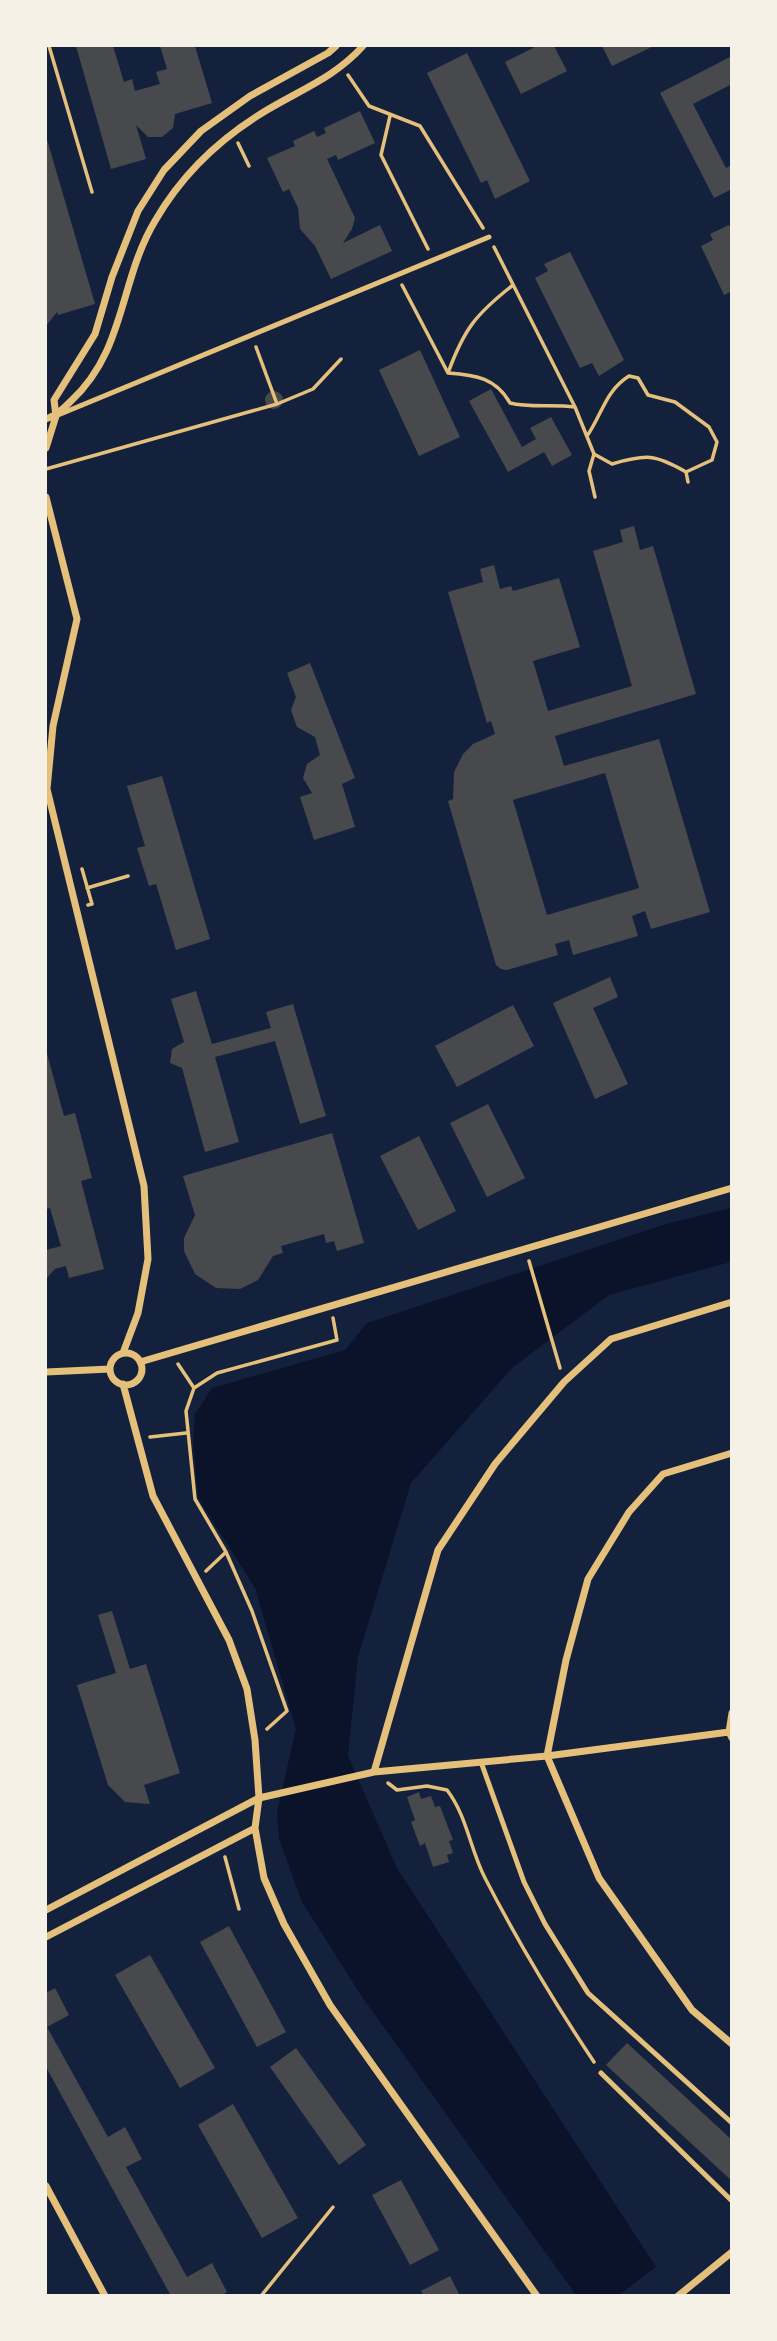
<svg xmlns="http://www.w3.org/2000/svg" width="777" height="2341" font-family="'Nunito Sans',sans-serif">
<rect width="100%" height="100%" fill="#14213d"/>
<path fill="#0b132b" d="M 731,1208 L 731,1262 L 609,1295 L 512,1368 L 411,1483 L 358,1657 L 348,1756 L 397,1868 L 656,2267 L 619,2295 L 576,2295 L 362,1997 L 302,1902 L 279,1839 L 277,1812 L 296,1729 L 255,1588 L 198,1498 L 193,1446 L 195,1414 L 212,1388 L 345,1350 L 367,1323 L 669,1223 Z"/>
<path fill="#48494c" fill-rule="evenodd" d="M 76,46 L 113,46 L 124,82 L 132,79 L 135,91 L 160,84 L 156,72 L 167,69 L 160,46 L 195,46 L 212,103 L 175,114 L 173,128 L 162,137 L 148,137 L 136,125 L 146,159 L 111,169 Z
M 537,46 L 554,46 L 567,71 L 521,94 L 505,62 Z
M 602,46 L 654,46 L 612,66 Z
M 467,53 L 530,181 L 495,199 L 487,180 L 481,183 L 427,73 Z
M 732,56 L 732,84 L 693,104 L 726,168 L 732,165 L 732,189 L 714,198 L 660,93 Z
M 360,111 L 375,143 L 338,160 L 336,155 L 327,159 L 355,218 L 352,229 L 343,243 L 380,225 L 392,251 L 331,279 L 315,246 L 300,229 L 298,208 L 289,189 L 283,192 L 267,158 L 295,146 L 293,141 L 314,131 L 317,137 L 326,133 L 324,128 Z
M 46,136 L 95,304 L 58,315 L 57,312 L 46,326 Z
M 729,225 L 732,231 L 732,291 L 724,295 L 701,246 L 713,240 L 710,234 Z
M 570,252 L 624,360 L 599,376 L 592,363 L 580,368 L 535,278 L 548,271 L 544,264 Z
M 420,350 L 460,437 L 419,456 L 379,370 Z
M 491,389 L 522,447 L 536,439 L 530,428 L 551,417 L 572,455 L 552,466 L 544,452 L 508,472 L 469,401 Z
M265 400a9 9 0 1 1 18 0a9 9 0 1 1-18 0Z
M 634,526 L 640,550 L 653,546 L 696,694 L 555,736 L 564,766 L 659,739 L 710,912 L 651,929 L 645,911 L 632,916 L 638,936 L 573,955 L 569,940 L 555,944 L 558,955 L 507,970 L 501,969 L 496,965 L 448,801 L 453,799 L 454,772 L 463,754 L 473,744 L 495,734 L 491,721 L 487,723 L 448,592 L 483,582 L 480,569 L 494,565 L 500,589 L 511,586 L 513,591 L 559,578 L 580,647 L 533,661 L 548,711 L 632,686 L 593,551 L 623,542 L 620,530 ZM 605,773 L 639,888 L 547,915 L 513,800 Z
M 310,663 L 355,778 L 342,784 L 355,827 L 314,840 L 300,797 L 312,793 L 303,778 L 307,764 L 320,755 L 315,737 L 297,727 L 291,710 L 296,697 L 287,673 Z
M 162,776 L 210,939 L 176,950 L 156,884 L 149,886 L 137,848 L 145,846 L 127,786 Z
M 610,977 L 618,997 L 593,1008 L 628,1084 L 595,1099 L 553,1003 Z
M 196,991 L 212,1044 L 271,1028 L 266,1012 L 293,1004 L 326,1116 L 300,1124 L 275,1041 L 215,1057 L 239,1142 L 205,1152 L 182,1068 L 170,1063 L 172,1049 L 184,1042 L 171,999 Z
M 513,1005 L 534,1046 L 457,1087 L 435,1046 Z
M 46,1050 L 64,1116 L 75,1113 L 92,1178 L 81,1181 L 104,1269 L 69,1278 L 66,1266 L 55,1269 L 46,1279 L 46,1250 L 61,1246 L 50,1208 L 46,1209 Z
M 488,1104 L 525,1178 L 487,1197 L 450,1123 Z
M 332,1133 L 364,1243 L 337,1251 L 334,1241 L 326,1243 L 324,1234 L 281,1246 L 283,1253 L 273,1256 L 258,1280 L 240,1289 L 216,1288 L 195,1274 L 184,1251 L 184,1238 L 195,1215 L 183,1176 Z
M 419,1136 L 456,1211 L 418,1230 L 380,1156 Z
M 112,1611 L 130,1669 L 146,1664 L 180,1773 L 144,1785 L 150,1804 L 125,1802 L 108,1785 L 77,1685 L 116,1673 L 98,1615 Z
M 419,1792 L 421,1799 L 431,1796 L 435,1807 L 440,1806 L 453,1840 L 449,1841 L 453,1853 L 447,1855 L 449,1862 L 433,1867 L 425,1843 L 420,1846 L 411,1822 L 415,1820 L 407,1797 Z
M 229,1926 L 286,2032 L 257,2047 L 200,1942 Z
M 150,1955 L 215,2068 L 180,2088 L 115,1975 Z
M 55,1988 L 69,2015 L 47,2027 L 108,2137 L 125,2127 L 142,2159 L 126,2167 L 187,2277 L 212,2263 L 227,2292 L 221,2296 L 171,2296 L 46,2067 L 46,1993 Z
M 627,2043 L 732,2140 L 732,2181 L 606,2065 Z
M 296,2048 L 366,2145 L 339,2165 L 270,2067 Z
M 233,2104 L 298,2218 L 262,2238 L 198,2125 Z
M 401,2180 L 439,2250 L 410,2265 L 372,2195 Z
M 450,2276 L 460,2296 L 424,2296 L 421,2291 Z"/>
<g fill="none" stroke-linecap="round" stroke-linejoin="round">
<path stroke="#e5c07b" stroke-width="3.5" d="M 49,46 L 92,192
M 348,75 L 369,106 L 420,126 L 483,228
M 390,116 L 381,155 L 428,249
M 238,143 L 249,166
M 494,247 L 575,407 L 594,454 L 612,464 C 646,454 655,454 686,472 L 712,460 L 717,442 L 709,427 L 675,402 L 648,395 L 638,378 L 629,376 C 605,391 602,415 587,436
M 402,285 L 448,373
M 256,347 L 277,404
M 448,373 C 476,375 496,378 510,403 C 529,408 553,404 575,407
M 448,373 C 464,329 476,314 513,285
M 594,454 L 589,471 L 595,497
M 46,469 L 277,404 L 313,389 L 341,359
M 686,472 L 688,482
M 82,869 L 92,904 L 88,905
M 87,888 L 128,876
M 529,1261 L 560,1368
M 178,1364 L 194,1388
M 150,1437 L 186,1433
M 206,1571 L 226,1552
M 267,1729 L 287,1711 L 252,1611 L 226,1552 L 195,1499 L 186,1411 L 194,1388 L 217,1373 L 337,1340 L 333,1318
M 388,1783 L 397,1790 L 427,1786 L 447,1790 C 467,1816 470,1849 485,1878 C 518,1942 554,2002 594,2062
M 225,1857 L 239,1909
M 261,2296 L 333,2207"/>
<path stroke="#e5c07b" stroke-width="5" d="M 58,415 L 489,237
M 481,1762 L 524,1882 L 545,1924 L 588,1993 L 732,2123
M 601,2073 L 732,2201"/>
<path stroke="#e5c07b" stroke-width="7" d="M 46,419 C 57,415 63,409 71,401 C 126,350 119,281 155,221 C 182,174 220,138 267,110 C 302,89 335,77 363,46
M 46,448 L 56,416 L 54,400 L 95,334 L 112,277 L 138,211 L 164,170 L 201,131 L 250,96 L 328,53 L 336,46
M 46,497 L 77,619 L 53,726 L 47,789 L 144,1186 L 148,1259 L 138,1313 L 123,1353
M110 1369a16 16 0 1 1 32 0a16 16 0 1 1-32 0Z
M 140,1362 L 732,1188
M 46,1372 L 110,1369
M 123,1384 L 153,1496 L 229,1640 L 247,1689 L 255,1740 L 259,1798 L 255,1828 L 264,1878 L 284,1924 L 330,2005 L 537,2296
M 732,1453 L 663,1474 L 629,1512 L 588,1579 L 566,1660 L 547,1756 L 599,1878 L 692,2010 L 732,2044
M 732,1713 L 729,1732 L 732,1738
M 374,1772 L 438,1550 L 495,1464 L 564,1382 L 611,1339 L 732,1302
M 46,1910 L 259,1798 L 374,1772 L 547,1756 L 729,1732
M 46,1937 L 255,1828
M 46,2186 L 105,2296
M 678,2296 L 732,2252"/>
</g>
<rect width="777" height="2341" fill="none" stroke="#f6f1e7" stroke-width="94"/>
</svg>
